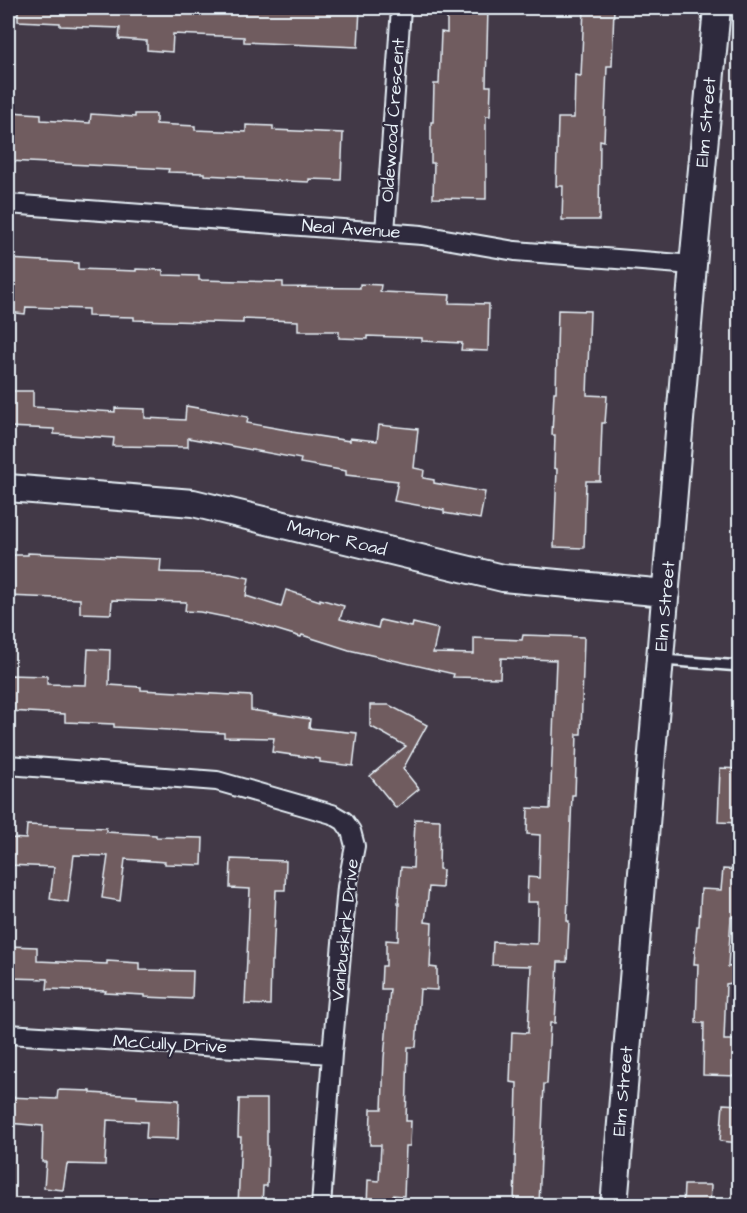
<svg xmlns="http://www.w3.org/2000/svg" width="747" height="1213" font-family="'Architects Daughter',sans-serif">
<rect width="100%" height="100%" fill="#423947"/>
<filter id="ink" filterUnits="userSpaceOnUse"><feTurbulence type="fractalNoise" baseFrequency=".0167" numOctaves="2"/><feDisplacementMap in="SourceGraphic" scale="12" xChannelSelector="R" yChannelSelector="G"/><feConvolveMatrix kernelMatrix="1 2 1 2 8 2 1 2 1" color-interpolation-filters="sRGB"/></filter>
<g filter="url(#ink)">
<path fill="#705b5e" stroke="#e8f1f8" stroke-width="1.5" d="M 18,8 L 360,8 L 358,47 L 244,42 L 244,37 L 173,34 L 172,52 L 147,50 L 147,41 L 119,39 L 120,28 L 60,26 L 60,23 L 18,21 Z
M 447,8 L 488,8 L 486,86 L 491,86 L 490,116 L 486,116 L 486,199 L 433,198 L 434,163 L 431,163 L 431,122 L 433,122 L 434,84 L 439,84 L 441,32 L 447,33 Z
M 584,8 L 614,8 L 612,66 L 607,66 L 604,141 L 600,140 L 599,220 L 562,220 L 563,186 L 556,186 L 558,118 L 574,118 L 575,75 L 581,76 Z
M 10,112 L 41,114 L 41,120 L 90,123 L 91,114 L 135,117 L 135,114 L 156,114 L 156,124 L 195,126 L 195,130 L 246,132 L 246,125 L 273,126 L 273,130 L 343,133 L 341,180 L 309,179 L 309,182 L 244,179 L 244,177 L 204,175 L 204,173 L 168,172 L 169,169 L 8,161 Z
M 8,259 L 78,263 L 78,269 L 136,271 L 136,269 L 163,270 L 163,275 L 199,276 L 199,280 L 283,282 L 283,287 L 360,288 L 360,284 L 381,285 L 380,291 L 382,292 L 450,295 L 449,303 L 489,304 L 488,351 L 461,350 L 462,343 L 422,341 L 422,338 L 367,336 L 367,339 L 339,338 L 339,331 L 298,331 L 298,321 L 243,319 L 243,323 L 134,320 L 134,317 L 88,316 L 88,309 L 26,307 L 25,314 L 8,312 Z
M 558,310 L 590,311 L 587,395 L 607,396 L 605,423 L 602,423 L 600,481 L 586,481 L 584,548 L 554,547 L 557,469 L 554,468 L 555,435 L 552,435 L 554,392 L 556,392 Z
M 8,391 L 33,391 L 33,407 L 115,412 L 115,408 L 145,409 L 145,418 L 185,420 L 186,406 L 248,417 L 247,423 L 292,431 L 292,432 L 350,441 L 350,438 L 377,441 L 379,425 L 418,429 L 414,468 L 424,470 L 423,478 L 434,480 L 434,483 L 485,492 L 480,519 L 444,513 L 444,510 L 394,501 L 398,481 L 346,475 L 346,471 L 300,463 L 301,459 L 188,438 L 188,447 L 113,446 L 114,438 L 54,434 L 54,429 L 8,427 Z
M 28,553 L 161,559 L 160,572 L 230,574 L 249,578 L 246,596 L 281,607 L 286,590 L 320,601 L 320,599 L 344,606 L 340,619 L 378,628 L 380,620 L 412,627 L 413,623 L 438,629 L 433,653 L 474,654 L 474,638 L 522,640 L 523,635 L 584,637 L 581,734 L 577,734 L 575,795 L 572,795 L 567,921 L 569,921 L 567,962 L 558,962 L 555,1023 L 550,1023 L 547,1084 L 544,1084 L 539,1206 L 514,1206 L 517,1083 L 510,1082 L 512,1032 L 528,1033 L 531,966 L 492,965 L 493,942 L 537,944 L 538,902 L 527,902 L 528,877 L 539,878 L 540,835 L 527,834 L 528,808 L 550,809 L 556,660 L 501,658 L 500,678 L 453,677 L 454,674 L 349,650 L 302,635 L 301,637 L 255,623 L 200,612 L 185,611 L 186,602 L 112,600 L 111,614 L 80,613 L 80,599 L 8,596 L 8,555 L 28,555 Z
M 88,649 L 110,650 L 109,685 L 141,687 L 141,690 L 251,696 L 251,710 L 310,719 L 309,728 L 357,733 L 353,766 L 320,762 L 320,759 L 272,752 L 274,738 L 224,737 L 224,733 L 114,727 L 114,724 L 65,722 L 65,714 L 8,711 L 8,675 L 47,676 L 47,684 L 86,685 Z
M 370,705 L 389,705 L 427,725 L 403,769 L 419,789 L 396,808 L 370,776 L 406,746 L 370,726 Z
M 720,768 L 740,769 L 740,823 L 718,822 Z
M 415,819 L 440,820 L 439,869 L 443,870 L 442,888 L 429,887 L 425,922 L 432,923 L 430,967 L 437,968 L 437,990 L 420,989 L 416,1047 L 408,1047 L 406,1121 L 411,1121 L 410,1146 L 406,1146 L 404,1196 L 393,1195 L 393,1206 L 367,1206 L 368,1180 L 379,1181 L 381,1145 L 370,1145 L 371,1109 L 382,1109 L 384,1058 L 390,989 L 381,989 L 382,966 L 386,966 L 386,940 L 398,941 L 399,903 L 398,903 L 401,867 L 413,868 Z
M 27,825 L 106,828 L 106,832 L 156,835 L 156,837 L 203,838 L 202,865 L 165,864 L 165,862 L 125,859 L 120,901 L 102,898 L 108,856 L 74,855 L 68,902 L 50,899 L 54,867 L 8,865 L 9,838 L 26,839 Z
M 231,859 L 286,861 L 285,890 L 276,890 L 273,961 L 271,961 L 270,1005 L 245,1004 L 250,889 L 230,888 Z
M 723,869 L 740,870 L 740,918 L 731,917 L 728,967 L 740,965 L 740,982 L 726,984 L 724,1040 L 740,1040 L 739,1076 L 703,1075 L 704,1023 L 696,1023 L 698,964 L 694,964 L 697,926 L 699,926 L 701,889 L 721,890 Z
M 8,946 L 37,947 L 37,961 L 107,964 L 107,961 L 139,963 L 139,970 L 193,971 L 192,999 L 145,997 L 145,995 L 105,993 L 106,991 L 47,989 L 48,979 L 8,978 Z
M 58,1090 L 91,1091 L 91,1093 L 137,1096 L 137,1098 L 179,1100 L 178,1139 L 146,1138 L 147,1122 L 107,1120 L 105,1165 L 67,1164 L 63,1190 L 44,1188 L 46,1162 L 42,1162 L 43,1126 L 8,1123 L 8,1097 L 57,1099 Z
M 239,1099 L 267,1099 L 267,1149 L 268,1149 L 267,1186 L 263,1186 L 262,1206 L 238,1206 L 241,1137 L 238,1137 Z
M 723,1104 L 740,1105 L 740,1143 L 720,1141 Z
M 684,1185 L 711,1185 L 710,1206 L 683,1206 Z"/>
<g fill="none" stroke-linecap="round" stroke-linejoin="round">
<g stroke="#e8f1f8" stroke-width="14">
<path id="lane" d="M 663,660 L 740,666"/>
</g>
<g stroke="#e8f1f8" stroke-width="22">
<path id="street" d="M 8,204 L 422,235 L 515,251 L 693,265
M 385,232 L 401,8
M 8,765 L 217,781 L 332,814 L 344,821 L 351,831 L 355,846 L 347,887 L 332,1054 L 321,1206
M 8,1034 L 332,1054"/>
</g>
<g stroke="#e8f1f8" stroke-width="30">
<path id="secondary" d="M 8,488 L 193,503 L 503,578 L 666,593
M 614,1206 L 693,265 L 717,8"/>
</g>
<use href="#lane" stroke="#2f2a3d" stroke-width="9"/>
<use href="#street" stroke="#2f2a3d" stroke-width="18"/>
<use href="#secondary" stroke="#2f2a3d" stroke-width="26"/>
</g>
</g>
<g text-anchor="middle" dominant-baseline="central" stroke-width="4.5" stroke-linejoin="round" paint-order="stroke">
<g font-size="18" fill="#e8f1f8" stroke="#2f2a3d">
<text transform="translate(393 120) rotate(-86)">Oldewood Crescent</text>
<text transform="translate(706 122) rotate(-85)">Elm Street</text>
<text transform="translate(351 229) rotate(4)">Neal Avenue</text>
<text transform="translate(337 538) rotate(14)">Manor Road</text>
<text transform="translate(665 606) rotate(-85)">Elm Street</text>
<text transform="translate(345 930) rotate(-84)">Vanbuskirk Drive</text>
<text transform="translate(170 1044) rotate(3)">McCully Drive</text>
<text transform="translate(623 1091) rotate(-85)">Elm Street</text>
</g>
</g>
<rect width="747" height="1213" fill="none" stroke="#2f2a3d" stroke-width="30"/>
<rect x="15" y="15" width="717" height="1183" fill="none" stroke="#e8f1f8" stroke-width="2" filter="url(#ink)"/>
</svg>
